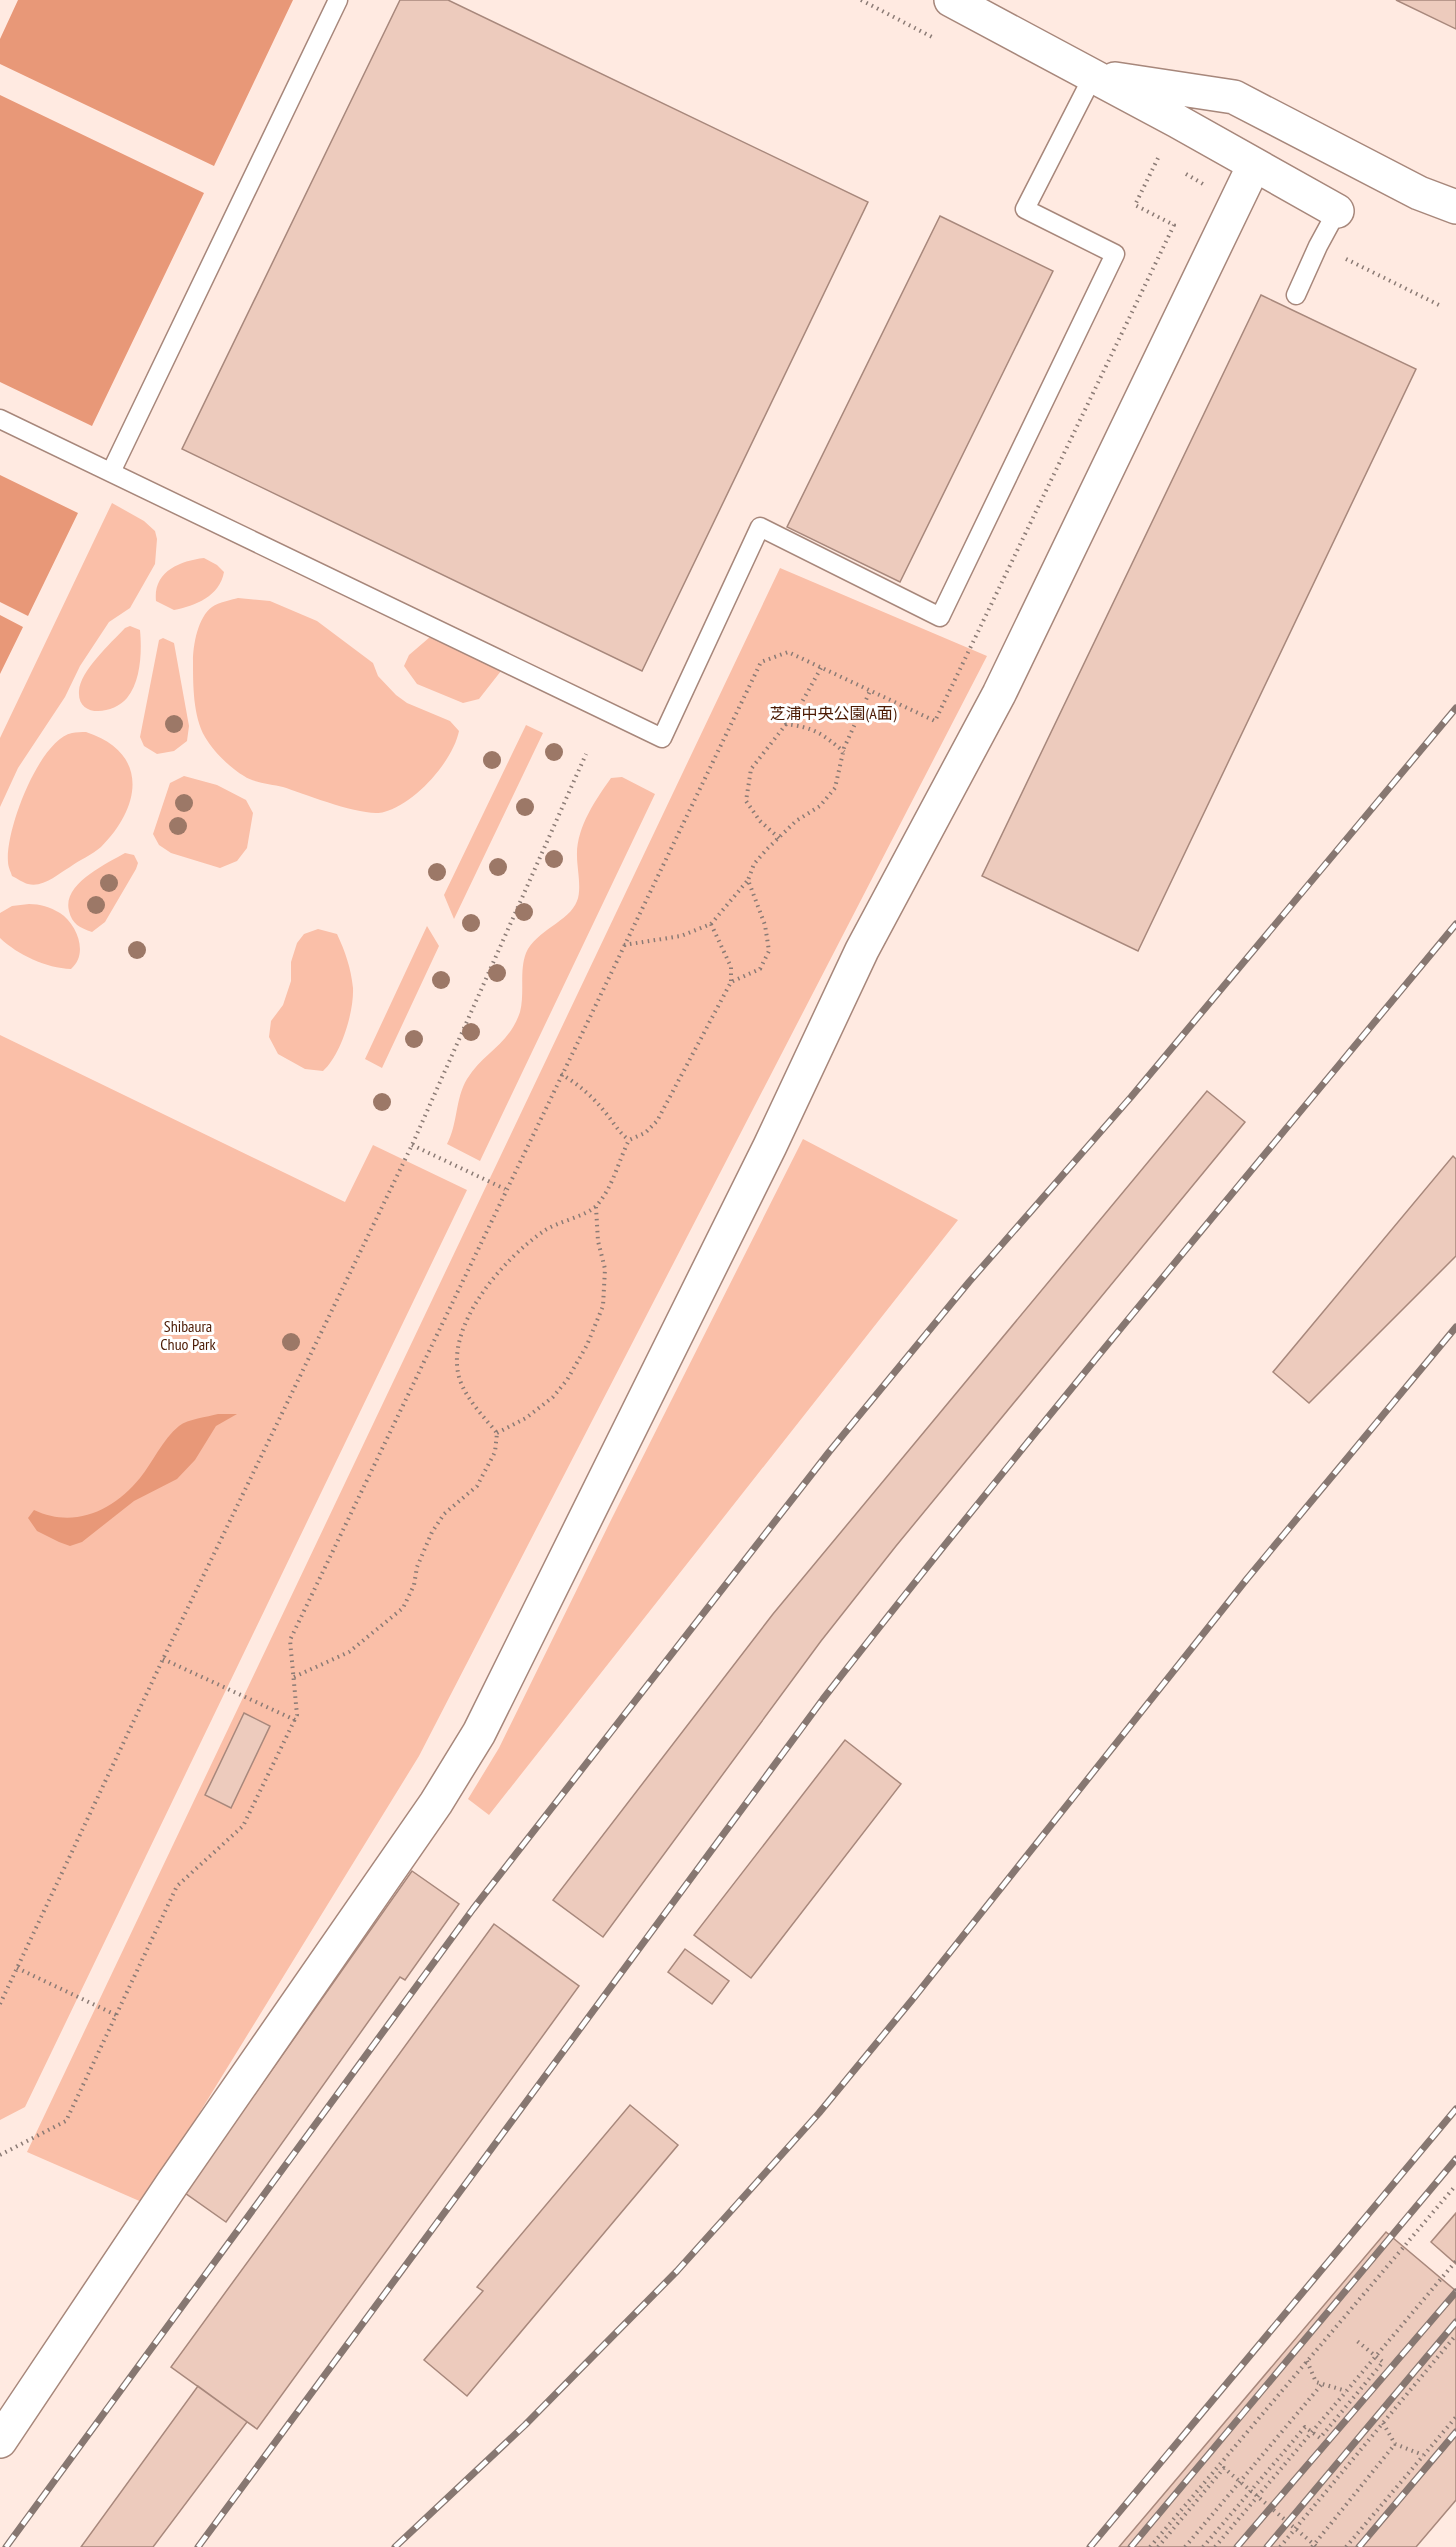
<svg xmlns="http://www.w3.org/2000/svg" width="1456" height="2547" font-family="'PT Sans Narrow','Noto Sans JP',sans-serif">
<rect width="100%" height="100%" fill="#ffeae1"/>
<path fill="#fabfa8" d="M 112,503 L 144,521 L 155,531 L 157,539 L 155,564 L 130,608 L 109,622 L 80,666 L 65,697 L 18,768 L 0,807 L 0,738 Z
M 204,558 L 217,565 L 224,572 C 220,596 195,606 174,610 L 156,601 C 153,572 179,561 204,558 Z
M 780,568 L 987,656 L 419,1756 L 144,2203 L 27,2152 Z
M 238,598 L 270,601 L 317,621 L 373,663 L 378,676 L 396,695 L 407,703 L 450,721 L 459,731 C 453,761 415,804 384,812 C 364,818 305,794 283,787 C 271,784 254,783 244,776 C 230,768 213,751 205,737 C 193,716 193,685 193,661 C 193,645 198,617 212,607 C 219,602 231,600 238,598 Z
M 130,626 L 140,630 C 142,651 141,681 127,698 C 114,714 77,719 79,691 C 80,671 111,643 125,628 Z
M 430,637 L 501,671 L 479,699 L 463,703 L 417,684 L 404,666 L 409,655 Z
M 163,638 L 174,643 L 189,726 L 187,741 L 174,751 L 157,754 L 144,746 L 140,737 L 159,640 Z
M 526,725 L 543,733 L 454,919 L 444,895 Z
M 86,732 C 150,753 141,807 101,847 C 92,855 79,860 70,867 C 58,874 43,888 28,884 C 23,883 17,878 12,876 C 11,872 8,867 8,862 C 5,831 39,740 72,733 C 76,732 82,732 86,732 Z
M 184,776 L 217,785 L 246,800 L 253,813 L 247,848 L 237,861 L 220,868 L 171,853 L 159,845 L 153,834 L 170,783 Z
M 622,777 L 655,794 L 480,1161 L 447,1144 C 458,1124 455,1099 467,1079 C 484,1052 509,1045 520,1012 C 525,993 519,971 526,953 C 536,930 569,922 577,901 C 582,889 577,869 577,856 C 576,828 596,799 611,778 Z
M 125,853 L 134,855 L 138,863 L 136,869 L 105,922 L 92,932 C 80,928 72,924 69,911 C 62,884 106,864 125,853 Z
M 29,904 C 40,904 50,907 60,913 C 77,924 89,954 71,969 C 46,968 18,955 0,938 L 0,913 L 12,906 Z
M 427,926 L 439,946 L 382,1068 L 365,1059 Z
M 318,929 L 337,934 C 345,951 351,968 353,988 C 354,1012 341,1055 323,1071 L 305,1069 L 278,1054 L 269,1037 L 271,1021 L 283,1005 L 291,981 L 291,962 L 297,943 L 304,934 Z
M 0,1035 L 345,1202 L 373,1145 L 467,1190 L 25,2107 L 0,2120 Z
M 803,1139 L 958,1220 L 489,1815 L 468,1799 L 499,1748 L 612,1518 Z"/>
<path fill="#e89878" d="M 18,0 L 293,0 L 214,166 L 0,64 L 0,39 Z
M 0,95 L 204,193 L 92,426 L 0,382 Z
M 0,475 L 78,513 L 28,616 L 0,602 Z
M 0,615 L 23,627 L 0,674 Z
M 218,1414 L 237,1414 L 216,1426 L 195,1460 L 177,1479 L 134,1501 L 82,1542 L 70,1546 L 59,1542 L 37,1531 L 28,1518 L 34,1510 C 74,1529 113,1511 140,1478 C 153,1462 162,1440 179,1426 C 188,1419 207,1417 218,1414 Z"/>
<path fill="#edcbbd" stroke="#a8887c" stroke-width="1.5" d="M 400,0 L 448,0 L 868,202 L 642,671 L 182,449 Z
M 1396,0 L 1456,0 L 1456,29 Z
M 940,216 L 1053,271 L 900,582 L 787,527 Z
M 1261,295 L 1416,369 L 1138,951 L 982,876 Z
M 1207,1091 L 1245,1122 L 896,1546 L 821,1641 L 603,1937 L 553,1900 L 773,1614 Z
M 1453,1156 L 1456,1159 L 1456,1256 L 1309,1403 L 1273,1372 Z
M 244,1713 L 270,1726 L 231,1808 L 205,1795 Z
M 845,1740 L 901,1784 L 751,1978 L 694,1935 Z
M 412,1871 L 459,1904 L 405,1980 L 400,1977 L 226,2222 L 185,2193 Z
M 494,1924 L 579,1986 L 257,2429 L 171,2367 Z
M 685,1949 L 729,1981 L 712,2004 L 668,1972 Z
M 630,2105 L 678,2145 L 467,2396 L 424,2360 L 483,2291 L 477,2287 Z
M 1456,2213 L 1456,2264 L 1431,2242 Z
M 1386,2232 L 1456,2291 L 1456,2500 L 1416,2547 L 1119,2547 Z
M 198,2386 L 247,2422 L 153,2547 L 81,2547 Z"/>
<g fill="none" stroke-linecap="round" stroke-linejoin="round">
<g stroke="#a7877b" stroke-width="21">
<path id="service" d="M 1296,295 L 1318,246 L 1337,211
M 0,419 L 662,738 L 760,527 L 940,617 L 1115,254 L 1025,209 L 1093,76
M 111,472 L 338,0"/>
</g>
<g stroke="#a7877b" stroke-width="36">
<path id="minor" d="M 0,2441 L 172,2184 L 436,1803 L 479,1733 L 770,1146 L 862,950 L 999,694 L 1254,165"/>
</g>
<g stroke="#a7877b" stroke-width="36">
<path id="tertiary" d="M 951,0 L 1177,121 L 1337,211
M 1115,79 L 1234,97 L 1419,193 L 1456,207"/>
</g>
<path stroke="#8b7b75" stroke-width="4" stroke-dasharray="1.5 4.5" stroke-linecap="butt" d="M 861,0 L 934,38
M 1186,174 L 1203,184
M 1346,259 L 1439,305
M 785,724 C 813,727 823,734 844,752
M 779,838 L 760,821 L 746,801 L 751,769 L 798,709 L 821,668
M 711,924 L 731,967 L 731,982
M 624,945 L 681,936 L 711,924 L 748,880
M 561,1074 C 578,1084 592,1096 604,1111 C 613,1121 618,1132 629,1140
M 412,1145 L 505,1189
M 497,1433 L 526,1418 L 553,1397 L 567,1380 L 587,1345 L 603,1306 L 605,1269 L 598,1241 L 596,1207
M 163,1659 L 295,1720
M 294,1677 L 349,1652 L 403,1608 L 414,1585 L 417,1567 L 432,1532 L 444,1514 L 477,1486 L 495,1452 L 497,1433 C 484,1417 465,1398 459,1377 C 445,1325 504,1258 544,1231 C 558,1221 586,1217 597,1205 C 613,1187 618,1162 629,1140 L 645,1133 L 657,1121 L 731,982 L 760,969 L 769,951 L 765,925 L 748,880 L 754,864 L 767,849 L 796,821 L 820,806 L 835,788 L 844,748 L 870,691
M 17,1968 L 116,2015
M 0,2004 L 163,1659 L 412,1145 L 586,754
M 0,2155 L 66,2121 L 177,1886 L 243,1826 L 297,1715 L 290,1640 L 761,662 L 788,652 L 935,721 L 1174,225 L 1135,205 L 1158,158
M 1307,2361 L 1316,2382 L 1346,2391
M 1383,2423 L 1395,2444 L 1423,2455
M 1150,2547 L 1456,2185
M 1158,2547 L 1224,2468 L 1317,2547
M 1185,2547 L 1322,2384
M 1203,2547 L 1305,2427 L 1320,2438 L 1383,2362 L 1357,2341
M 1215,2547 L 1456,2261
M 1280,2547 L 1456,2335
M 1312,2547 L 1395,2444
M 1346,2547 L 1456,2417"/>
<use href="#service" stroke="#fff" stroke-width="18"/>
<use href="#minor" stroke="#fff" stroke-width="33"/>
<use href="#tertiary" stroke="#fff" stroke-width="33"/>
<g stroke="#877771" stroke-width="7">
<path id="rail" d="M 6,2547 L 473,1909 L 829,1452 L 969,1282 L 1131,1097 L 1456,708
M 198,2547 L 823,1699 C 1028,1436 1243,1181 1456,924
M 395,2547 L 525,2425 L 677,2271 L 819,2113 L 912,2000 L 1246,1580 L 1456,1327
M 1090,2547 L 1456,2109
M 1131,2547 L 1456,2159
M 1237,2547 L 1456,2292
M 1267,2547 L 1456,2322
M 1359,2547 L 1456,2432"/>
</g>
<use href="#rail" stroke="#fff" stroke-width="4.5" stroke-dasharray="14" stroke-linecap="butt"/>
</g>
<g fill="#9c7867">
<circle cx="174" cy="724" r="9"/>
<circle cx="554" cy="752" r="9"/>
<circle cx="492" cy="760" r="9"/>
<circle cx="184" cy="803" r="9"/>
<circle cx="525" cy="807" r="9"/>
<circle cx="178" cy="826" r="9"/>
<circle cx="554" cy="859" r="9"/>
<circle cx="498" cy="867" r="9"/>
<circle cx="437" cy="872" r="9"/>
<circle cx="109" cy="883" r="9"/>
<circle cx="96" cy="905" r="9"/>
<circle cx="524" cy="912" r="9"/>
<circle cx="471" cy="923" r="9"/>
<circle cx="137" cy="950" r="9"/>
<circle cx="497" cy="973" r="9"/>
<circle cx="441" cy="980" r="9"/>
<circle cx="471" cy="1032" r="9"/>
<circle cx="414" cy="1039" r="9"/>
<circle cx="382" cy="1102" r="9"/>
<circle cx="291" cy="1342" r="9"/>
</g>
<g text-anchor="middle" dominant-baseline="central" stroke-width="6" stroke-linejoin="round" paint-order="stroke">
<g font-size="16" fill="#4b1a03" stroke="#fff">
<text x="833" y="713">芝浦中央公園(A面)</text>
<text x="188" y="1326">Shibaura<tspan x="188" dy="18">Chuo Park</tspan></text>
</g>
</g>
</svg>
